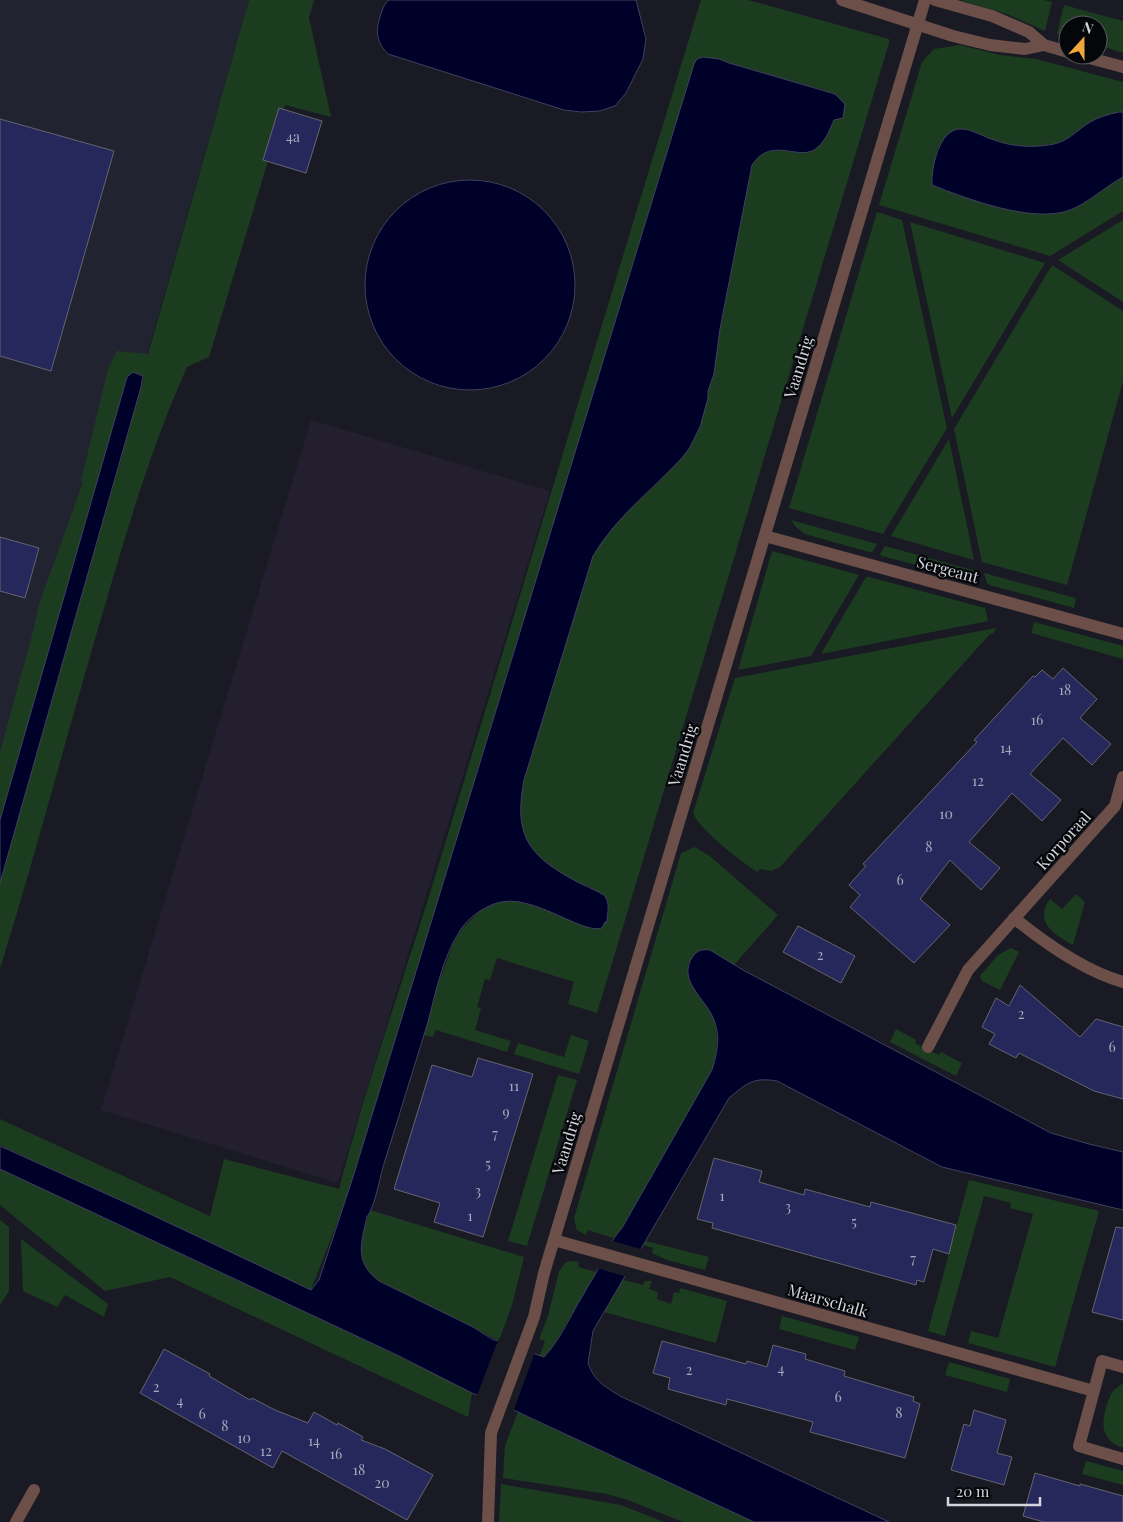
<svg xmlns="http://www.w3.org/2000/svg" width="1123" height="1522" font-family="'Playfair Display',serif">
<rect width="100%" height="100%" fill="#191a23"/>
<path fill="#222330" d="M 0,0 L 249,0 L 0,865 Z"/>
<path fill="#231f2f" d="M 311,420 L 550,491 L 338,1183 L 101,1110 Z"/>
<path fill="#1c3c20" d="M 249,0 L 314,0 L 309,18 L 331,117 L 285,105 L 209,357 L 187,367 C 155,438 132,514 110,588 C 72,715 39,843 0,969 L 0,883 L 144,377 L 134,373 L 127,377 L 0,820 L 0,752 L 34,628 L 38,607 L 83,482 L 81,481 L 108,369 L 117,351 L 148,354 Z
M 701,0 L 748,0 L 889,39 L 889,43 L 597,1013 L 568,1004 L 574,982 L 497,958 L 490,980 L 485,979 L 477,1007 L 481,1008 L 475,1030 L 511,1041 L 507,1052 L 436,1030 L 433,1037 L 424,1035 L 437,987 L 454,942 L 462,929 L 480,911 L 496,903 L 507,900 L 522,901 L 556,913 L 606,917 L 609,911 C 605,905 601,897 597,892 C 592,886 580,884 573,880 C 526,855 514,832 524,780 L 593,556 L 602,541 L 617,521 L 662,479 L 708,398 L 708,391 L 714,374 L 720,329 L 752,165 L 758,156 L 769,151 L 786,150 L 797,153 L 825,139 L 834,120 L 824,90 L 729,63 L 719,59 L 697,59 L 694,64 L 349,1192 L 311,1290 L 0,1145 L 0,1119 L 210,1216 L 224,1159 L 339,1189 C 369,1073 411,959 445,844 C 530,562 615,281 701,0 Z
M 960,0 L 1044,0 L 1052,2 L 1045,31 L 1007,14 Z
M 1064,5 L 1123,21 L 1123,53 L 1098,45 L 1098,25 L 1068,25 L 1068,37 L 1057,34 Z
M 960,45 L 1000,55 L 1036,59 L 1123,82 L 1123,112 L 1119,112 C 1092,126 1063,147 1031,147 C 1020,147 1008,144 997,141 C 986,138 973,129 961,129 C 951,129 940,142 937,151 C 934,161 934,174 932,185 C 967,199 1034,224 1070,210 C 1087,203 1106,186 1123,177 L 1123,211 L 1050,256 L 879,205 L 922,62 L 934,49 Z
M 877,212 L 902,220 L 947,428 L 883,534 L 789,508 Z
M 1123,220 L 1123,302 L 1058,260 Z
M 910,222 L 1045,263 L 952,418 Z
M 1052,265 L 1123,311 L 1123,381 L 1067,585 L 982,562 L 954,429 Z
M 949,439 L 974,560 L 891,536 Z
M 791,520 L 877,544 L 872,552 L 869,552 L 805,534 L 796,527 Z
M 885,546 L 976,571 L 978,581 L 882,556 L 880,554 Z
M 772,551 L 859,575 L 811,656 L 738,670 Z
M 984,573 L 1075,598 L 1076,599 L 1074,608 L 990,585 L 987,583 Z
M 866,577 L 869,577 L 985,608 L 988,621 L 821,654 Z
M 1034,622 L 1123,646 L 1123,659 L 1031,633 Z
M 996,628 L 993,634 L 990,634 L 780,867 L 771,871 L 760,869 L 758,872 L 754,870 C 738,859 700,830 693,813 L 735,678 Z
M 695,847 L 711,857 L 778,915 L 734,965 L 710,950 L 688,963 C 687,984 693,986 704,1002 C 720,1023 719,1045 712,1070 L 622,1228 L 613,1238 L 588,1230 L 586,1235 L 577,1230 L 574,1218 L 681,853 Z
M 1076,894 L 1085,902 L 1073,945 C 1055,935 1033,922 1050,899 L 1062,909 Z
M 1011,948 L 1019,952 L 1000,990 L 982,981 L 980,976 L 998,955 Z
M 896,1029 L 916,1040 L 915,1043 L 939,1055 L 941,1052 L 962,1063 L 956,1076 L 890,1042 Z
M 571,1035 L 589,1041 L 579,1074 L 514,1054 L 518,1043 L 564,1057 Z
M 558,1075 L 577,1080 L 527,1246 L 508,1241 Z
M 0,1169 L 445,1378 L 472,1393 L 468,1417 L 170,1277 L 105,1291 L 0,1205 Z
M 969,1180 L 1099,1211 L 1055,1367 L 968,1343 L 971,1331 L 998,1338 L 1033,1214 L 1010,1208 L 1011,1203 L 984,1196 L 945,1336 L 928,1331 Z
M 370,1210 L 524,1257 L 512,1305 L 499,1341 L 473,1327 L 379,1281 C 351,1260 363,1236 370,1210 Z
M 0,1220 L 9,1227 L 9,1291 L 0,1305 Z
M 21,1239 L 108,1304 L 104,1317 L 65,1295 L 57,1307 L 23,1291 Z
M 646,1241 L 709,1257 L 705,1270 L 667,1260 L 652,1253 L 653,1248 L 643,1245 Z
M 574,1261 L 579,1262 L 578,1267 L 597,1272 L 551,1349 L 543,1357 L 539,1357 L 545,1341 L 539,1339 L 548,1316 L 559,1271 L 566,1262 Z
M 623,1280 L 643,1285 L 645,1281 L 652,1281 L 649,1289 L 658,1292 L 657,1299 L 671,1304 L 674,1292 L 679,1293 L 680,1288 L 727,1301 L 716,1343 L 604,1312 Z
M 782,1316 L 859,1337 L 855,1350 L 779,1329 Z
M 949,1362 L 1010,1379 L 1007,1392 L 945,1375 Z
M 1123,1383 L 1123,1448 C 1096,1439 1102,1415 1111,1394 L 1114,1390 Z
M 518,1412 L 532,1419 L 754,1522 L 683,1522 L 628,1500 L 607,1494 L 503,1478 L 505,1445 Z
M 1086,1461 L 1123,1471 L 1123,1485 L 1082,1474 Z
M 501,1484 L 621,1505 L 664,1522 L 499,1522 Z"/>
<path fill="#000129" stroke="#40415e" d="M 389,0 L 636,0 L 646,39 L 643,59 L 626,93 L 615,106 L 600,111 L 581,112 L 564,110 L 388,54 C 376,42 375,30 381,14 C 383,8 384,4 389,0 Z
M 703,57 L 719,59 L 729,63 L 835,94 L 845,104 L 843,118 L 834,120 C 830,129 826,140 818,147 C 801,164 772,134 752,165 L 720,329 L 714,374 L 708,391 L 708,398 L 700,427 L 689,449 L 681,459 C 650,492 616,517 593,556 L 524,780 C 514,832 526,854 572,879 C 582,885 594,889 604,895 C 611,903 607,913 607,922 L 605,922 L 602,928 C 582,935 532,892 497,903 C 484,907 469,917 461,929 C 443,956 436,991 428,1022 C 413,1070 398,1119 383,1167 C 379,1181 375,1206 367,1217 C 361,1243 354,1262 379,1281 L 473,1327 L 492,1339 L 544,1357 C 561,1339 570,1316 583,1295 C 587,1287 593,1279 597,1271 C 605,1256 610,1241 622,1228 L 712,1070 C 717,1053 721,1037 714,1020 C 706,998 676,981 693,956 C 698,950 703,949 710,950 L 743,970 L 1051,1133 L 1089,1144 L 1123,1152 L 1123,1210 L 942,1167 L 777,1081 C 753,1077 747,1083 729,1098 L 593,1331 L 588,1363 C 595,1382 603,1385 620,1396 L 889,1522 L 754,1522 L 518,1412 L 472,1393 L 397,1355 L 0,1169 L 0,1146 L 131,1205 L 311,1290 L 319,1280 L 353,1177 L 694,64 L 697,59 Z
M 1119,112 L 1123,112 L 1123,177 C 1106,186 1087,204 1070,210 C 1034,224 967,199 932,185 C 931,169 939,128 961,129 C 972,129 984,137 994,140 C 1013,147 1035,148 1054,144 C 1069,141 1078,129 1090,122 C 1099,117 1109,114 1119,112 Z
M365 285a105 105 0 1 1 210 0a105 105 0 1 1-210 0Z
M 133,372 L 143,376 L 141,387 L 0,883 L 0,820 L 127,377 Z"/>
<path fill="#191a23" d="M 609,1240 L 644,1250 L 628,1277 L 596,1268 Z
M 499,1338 L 535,1352 L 513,1412 L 476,1398 Z"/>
<path fill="#26275a" stroke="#646570" d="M 279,108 L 322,121 L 306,173 L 263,160 Z
M 0,119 L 114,151 L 51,371 L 0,356 Z
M 0,537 L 39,548 L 25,598 L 0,591 Z
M 1063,668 L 1097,699 L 1080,718 L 1111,744 L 1092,765 L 1063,738 L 1030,774 L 1061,800 L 1042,821 L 1012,793 L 969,842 L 1000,868 L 981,890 L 950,860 L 920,899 L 950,925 L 914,963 L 850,907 L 860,895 L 849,885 L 866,866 L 863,864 L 977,742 L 974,740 L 1033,676 L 1035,677 L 1042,670 L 1053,679 Z
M 798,926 L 855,956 L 841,983 L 783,952 Z
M 1020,985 L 1080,1037 L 1096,1019 L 1123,1027 L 1123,1099 L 1094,1091 L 1019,1053 L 1016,1058 L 989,1044 L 995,1034 L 982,1027 L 996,998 L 1009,1006 Z
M 478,1058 L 533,1074 L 483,1237 L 434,1222 L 440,1203 L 394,1189 L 432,1065 L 472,1077 Z
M 714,1158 L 762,1171 L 759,1182 L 804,1195 L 805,1189 L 870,1207 L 871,1202 L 956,1225 L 949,1254 L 933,1249 L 924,1282 L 917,1280 L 916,1285 L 712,1228 L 713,1223 L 697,1219 Z
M 1116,1227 L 1123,1228 L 1123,1320 L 1092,1312 Z
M 662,1341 L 746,1364 L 747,1361 L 767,1367 L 773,1345 L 806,1354 L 805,1359 L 845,1371 L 844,1376 L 914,1397 L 913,1401 L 920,1404 L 905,1458 L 810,1432 L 813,1422 L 727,1399 L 726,1405 L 668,1389 L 670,1378 L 653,1373 Z
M 164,1349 L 210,1374 L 209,1376 L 250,1400 L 252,1398 L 275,1410 L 308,1423 L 314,1412 L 337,1425 L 338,1423 L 363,1437 L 361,1440 L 385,1449 L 433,1475 L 407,1520 L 282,1451 L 273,1468 L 140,1393 Z
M 974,1410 L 1006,1420 L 997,1453 L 1012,1457 L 1004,1485 L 951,1470 L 964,1424 L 970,1426 Z
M 1035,1473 L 1080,1486 L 1080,1484 L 1123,1496 L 1123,1522 L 1044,1522 L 1023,1516 Z"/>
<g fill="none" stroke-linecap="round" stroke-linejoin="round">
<path stroke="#6b4f48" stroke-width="12" d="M 842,0 L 953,36 L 990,45 L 1025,49 L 1044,45
M 935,0 L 992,16 L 1029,32 L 1044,45 L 1068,52
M 1078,55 L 1123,67
M 765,536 L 1123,634
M 1014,918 C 1046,944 1084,971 1123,982
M 928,1047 L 968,970 L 1115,806 L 1123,777
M 554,1240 L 1094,1391
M 1123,1367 L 1102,1361 L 1079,1446 L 1123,1459
M 16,1522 L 34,1490
M 488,1522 L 491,1433 L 534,1317 L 544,1273 L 925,0"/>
</g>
<g text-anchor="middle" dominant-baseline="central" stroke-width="4.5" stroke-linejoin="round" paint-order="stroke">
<g font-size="14" fill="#a8aabb">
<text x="293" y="136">4a</text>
<text x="1065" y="689">18</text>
<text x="1037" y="719">16</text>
<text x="1006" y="747">14</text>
<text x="978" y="780">12</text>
<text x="946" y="813">10</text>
<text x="929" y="846">8</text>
<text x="900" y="879">6</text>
<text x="820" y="954">2</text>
<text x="1021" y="1013">2</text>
<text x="1112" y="1046">6</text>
<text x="514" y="1085">11</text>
<text x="506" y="1111">9</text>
<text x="495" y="1133">7</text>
<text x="488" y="1163">5</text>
<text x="478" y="1190">3</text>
<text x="722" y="1195">1</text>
<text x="788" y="1206">3</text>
<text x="470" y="1215">1</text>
<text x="854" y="1221">5</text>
<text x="913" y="1258">7</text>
<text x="781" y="1368">4</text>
<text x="689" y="1369">2</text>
<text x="156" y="1386">2</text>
<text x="838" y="1396">6</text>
<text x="180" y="1400">4</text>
<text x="899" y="1412">8</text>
<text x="202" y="1413">6</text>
<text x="225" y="1425">8</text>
<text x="244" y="1437">10</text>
<text x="314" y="1440">14</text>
<text x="266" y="1450">12</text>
<text x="336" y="1453">16</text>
<text x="359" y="1469">18</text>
<text x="382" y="1482">20</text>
</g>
<g font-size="16" fill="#d4d5db" stroke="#050609">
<text transform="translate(798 367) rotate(-73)">Vaandrig</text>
<text transform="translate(948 569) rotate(15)">Sergeant</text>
<text transform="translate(682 755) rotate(-73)">Vaandrig</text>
<text transform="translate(1063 840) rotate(-48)">Korporaal</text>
<text transform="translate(566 1143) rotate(-73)">Vaandrig</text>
<text transform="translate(828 1300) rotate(16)">Maarschalk</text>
</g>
</g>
<g transform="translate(1083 40) rotate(21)"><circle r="24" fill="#050609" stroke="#58595d"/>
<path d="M0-4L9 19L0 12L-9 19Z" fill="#eea83c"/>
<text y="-8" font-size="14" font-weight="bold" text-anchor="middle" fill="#d4d5db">N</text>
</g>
<path d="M948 1497v8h92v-8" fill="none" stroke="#d4d5db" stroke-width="2.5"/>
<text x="956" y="1497" font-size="15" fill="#d4d5db" stroke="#050609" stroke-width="4" paint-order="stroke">20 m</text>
</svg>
